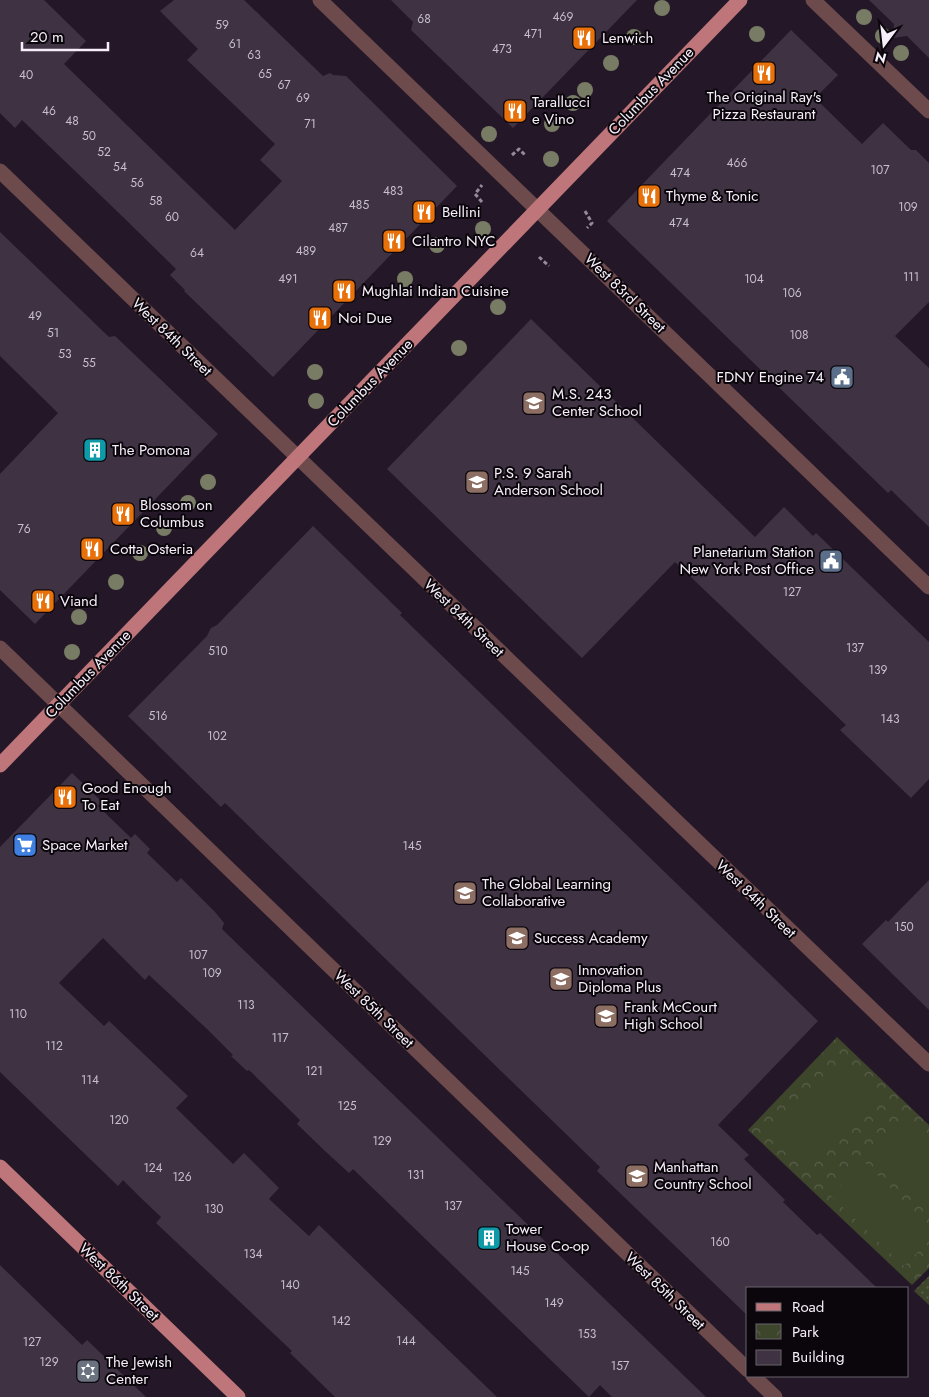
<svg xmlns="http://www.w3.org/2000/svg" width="929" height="1397" font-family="Jost,sans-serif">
<defs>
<pattern id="grass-dots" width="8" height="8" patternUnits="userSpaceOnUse" patternTransform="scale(1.25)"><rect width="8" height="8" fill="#3d452b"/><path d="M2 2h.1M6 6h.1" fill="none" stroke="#5a604a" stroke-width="1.8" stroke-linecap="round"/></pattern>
<pattern id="park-crowns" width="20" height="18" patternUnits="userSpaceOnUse" patternTransform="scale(1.25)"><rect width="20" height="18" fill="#3d452b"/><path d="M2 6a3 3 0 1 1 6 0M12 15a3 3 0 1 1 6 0" fill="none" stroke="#5a604a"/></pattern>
</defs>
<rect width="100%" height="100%" fill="#241828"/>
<path fill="url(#grass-dots)" d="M 929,1276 L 929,1305 L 914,1291 Z"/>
<path fill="url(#park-crowns)" d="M 837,1037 L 929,1125 L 929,1268 L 912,1285 L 748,1130 Z"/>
<path fill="#3d452b" d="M 841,1063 L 876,1096 L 806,1168 L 771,1135 Z
M 905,1120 L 929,1143 L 929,1209 L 872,1153 Z
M 864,1162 L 929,1226 L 929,1241 L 904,1266 L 831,1196 Z"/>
<path fill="#3f3243" d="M 0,0 L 44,0 L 86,41 L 64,64 L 235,230 L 282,181 L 260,160 L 275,144 L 187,60 L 198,49 L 160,11 L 174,0 L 244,0 L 323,76 L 330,73 L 333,75 L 346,76 L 457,186 L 273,377 L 184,291 L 185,290 L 170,275 L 176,269 L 123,217 L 22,120 L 15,128 L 0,113 Z
M 391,0 L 637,0 L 513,128 L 411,30 L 413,22 Z
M 869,0 L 929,0 L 929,58 L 907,36 L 893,38 L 894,24 Z
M 791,30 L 838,75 L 815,98 L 862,144 L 883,123 L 911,150 L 916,150 L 929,163 L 929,302 L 895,336 L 929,368 L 929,527 L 891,490 L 888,493 L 607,221 Z
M 0,232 L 109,337 L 115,336 L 218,434 L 35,624 L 0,590 L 0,474 L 58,413 L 0,356 Z
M 531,319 L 755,537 L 784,507 L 813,536 L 816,533 L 929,642 L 929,779 L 911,798 L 840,730 L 846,725 L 675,562 L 582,658 L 387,469 Z
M 313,526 L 402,613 L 400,615 L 818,1021 L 718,1125 L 749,1155 L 744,1159 L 785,1200 L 783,1202 L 817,1235 L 820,1233 L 877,1288 L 748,1288 L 748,1316 L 597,1171 L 600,1167 L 225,803 L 221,807 L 128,716 L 207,636 L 211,628 L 217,625 Z
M 72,773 L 102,802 L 98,806 L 131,838 L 135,834 L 150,849 L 147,853 L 177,882 L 181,878 L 215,912 L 224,923 L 222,929 L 706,1397 L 612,1397 L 600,1385 L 589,1397 L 353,1169 L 349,1173 L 325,1151 L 297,1124 L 300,1120 L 249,1070 L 247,1071 L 231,1056 L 233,1055 L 207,1029 L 149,975 L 145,980 L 103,938 L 59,983 L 104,1026 L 109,1021 L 188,1096 L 176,1108 L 233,1164 L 244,1153 L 279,1188 L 269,1199 L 309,1236 L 319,1225 L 497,1397 L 335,1397 L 290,1353 L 292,1351 L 156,1223 L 161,1217 L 142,1199 L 123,1180 L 118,1186 L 0,1072 L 0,847 Z
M 929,880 L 929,1010 L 862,944 L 886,920 L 888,922 Z
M 0,1265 L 82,1345 L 87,1340 L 146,1397 L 0,1397 Z"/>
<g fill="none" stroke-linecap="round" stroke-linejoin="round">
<path stroke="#958b98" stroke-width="3" stroke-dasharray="4 2.5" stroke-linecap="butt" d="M 512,155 L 519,149 L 526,156
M 482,202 L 475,194 L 482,185
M 585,211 L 592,223 L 587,228
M 539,257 L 549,266"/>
<path stroke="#6d4a4c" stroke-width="15" d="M 320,0 L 929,587
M 813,0 L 929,111
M 0,171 L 929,1064
M 0,648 L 748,1370
M 753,1376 L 775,1397"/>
<path stroke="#be767a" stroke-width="15" d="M 0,765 L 740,0
M 0,1167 L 238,1397"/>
</g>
<g fill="#787c64">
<circle cx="662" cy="8" r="8"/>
<circle cx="864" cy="17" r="8"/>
<circle cx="757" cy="34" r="8"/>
<circle cx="883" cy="36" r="8"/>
<circle cx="634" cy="37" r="8"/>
<circle cx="901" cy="53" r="8"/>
<circle cx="611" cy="63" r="8"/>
<circle cx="585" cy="90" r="8"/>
<circle cx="573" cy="103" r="8"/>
<circle cx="552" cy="124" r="8"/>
<circle cx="489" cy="134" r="8"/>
<circle cx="551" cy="159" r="8"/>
<circle cx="483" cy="229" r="8"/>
<circle cx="437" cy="245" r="8"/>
<circle cx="405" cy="279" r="8"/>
<circle cx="498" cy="307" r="8"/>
<circle cx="459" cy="348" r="8"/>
<circle cx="315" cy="372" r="8"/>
<circle cx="316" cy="401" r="8"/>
<circle cx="208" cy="482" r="8"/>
<circle cx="188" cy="503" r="8"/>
<circle cx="164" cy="528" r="8"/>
<circle cx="140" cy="553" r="8"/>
<circle cx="116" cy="582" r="8"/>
<circle cx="79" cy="617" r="8"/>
<circle cx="72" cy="652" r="8"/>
</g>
<defs>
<g id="restaurant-square" transform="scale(1.25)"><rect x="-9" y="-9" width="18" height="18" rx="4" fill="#e8710a" stroke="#0a060c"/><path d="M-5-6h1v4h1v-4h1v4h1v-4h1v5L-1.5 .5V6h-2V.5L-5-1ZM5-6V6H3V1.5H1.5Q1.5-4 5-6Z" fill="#fff"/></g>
<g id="civic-square" transform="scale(1.25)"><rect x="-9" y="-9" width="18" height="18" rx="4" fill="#5c6f8a" stroke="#0a060c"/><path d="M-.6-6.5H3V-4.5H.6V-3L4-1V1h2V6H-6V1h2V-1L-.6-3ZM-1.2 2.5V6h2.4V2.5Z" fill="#fff"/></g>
<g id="school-square" transform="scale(1.25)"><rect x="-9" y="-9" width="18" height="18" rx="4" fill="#8d6e63" stroke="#0a060c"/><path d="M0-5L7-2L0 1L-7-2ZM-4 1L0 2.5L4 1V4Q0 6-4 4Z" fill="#fff"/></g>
<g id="building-square" transform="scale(1.25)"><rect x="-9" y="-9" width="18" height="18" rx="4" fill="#0f9aa8" stroke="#0a060c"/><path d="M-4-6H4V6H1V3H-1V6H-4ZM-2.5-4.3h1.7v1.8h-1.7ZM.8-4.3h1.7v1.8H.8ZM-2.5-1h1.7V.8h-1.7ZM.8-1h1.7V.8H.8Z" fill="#fff"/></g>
<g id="supermarket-square" transform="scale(1.25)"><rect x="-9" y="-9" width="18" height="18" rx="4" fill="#3f7fe0" stroke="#0a060c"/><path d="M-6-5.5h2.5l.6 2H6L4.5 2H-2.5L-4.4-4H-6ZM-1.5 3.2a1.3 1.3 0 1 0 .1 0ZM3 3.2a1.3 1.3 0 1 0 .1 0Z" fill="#fff"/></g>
<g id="synagogue-square" transform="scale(1.25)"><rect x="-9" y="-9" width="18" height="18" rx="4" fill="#6b7280" stroke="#0a060c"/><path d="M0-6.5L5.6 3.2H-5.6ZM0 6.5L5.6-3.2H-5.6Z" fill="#fff"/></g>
</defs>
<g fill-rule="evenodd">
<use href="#restaurant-square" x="584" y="38"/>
<use href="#restaurant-square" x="764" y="73"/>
<use href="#restaurant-square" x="515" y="111"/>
<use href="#restaurant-square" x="649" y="196"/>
<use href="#restaurant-square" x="424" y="212"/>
<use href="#restaurant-square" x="394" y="241"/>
<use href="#restaurant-square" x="344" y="291"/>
<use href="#restaurant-square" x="320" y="318"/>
<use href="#civic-square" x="842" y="377"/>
<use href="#school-square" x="534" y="403"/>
<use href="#building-square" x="95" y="450"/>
<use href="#school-square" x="477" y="482"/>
<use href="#restaurant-square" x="123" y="514"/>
<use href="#restaurant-square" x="92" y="549"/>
<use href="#civic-square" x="831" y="561"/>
<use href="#restaurant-square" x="43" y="601"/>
<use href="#restaurant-square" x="65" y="797"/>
<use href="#supermarket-square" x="25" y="845"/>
<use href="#school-square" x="465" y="893"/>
<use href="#school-square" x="517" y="938"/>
<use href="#school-square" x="561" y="979"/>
<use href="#school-square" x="606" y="1016"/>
<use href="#school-square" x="637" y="1176"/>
<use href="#building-square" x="489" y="1238"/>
<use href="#synagogue-square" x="88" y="1371"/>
</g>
<g text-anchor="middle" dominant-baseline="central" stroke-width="4" stroke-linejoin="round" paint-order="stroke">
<g font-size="12" fill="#c8bfcc">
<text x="563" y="17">469</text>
<text x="424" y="19">68</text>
<text x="222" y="25">59</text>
<text x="533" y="34">471</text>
<text x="235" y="44">61</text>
<text x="502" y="49">473</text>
<text x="254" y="55">63</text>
<text x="265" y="74">65</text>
<text x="26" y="75">40</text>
<text x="284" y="85">67</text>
<text x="303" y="98">69</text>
<text x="49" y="111">46</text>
<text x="72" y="121">48</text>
<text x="310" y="124">71</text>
<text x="89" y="136">50</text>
<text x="104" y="152">52</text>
<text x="737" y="163">466</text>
<text x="120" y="167">54</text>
<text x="880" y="170">107</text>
<text x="680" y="173">474</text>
<text x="137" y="183">56</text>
<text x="393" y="191">483</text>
<text x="156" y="201">58</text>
<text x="359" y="205">485</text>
<text x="908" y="207">109</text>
<text x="172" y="217">60</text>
<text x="679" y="223">474</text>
<text x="338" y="228">487</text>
<text x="306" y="251">489</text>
<text x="197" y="253">64</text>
<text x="911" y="277">111</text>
<text x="288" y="279">491</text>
<text x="754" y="279">104</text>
<text x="792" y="293">106</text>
<text x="35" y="316">49</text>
<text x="53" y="333">51</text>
<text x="799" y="335">108</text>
<text x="65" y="354">53</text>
<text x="89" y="363">55</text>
<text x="24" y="529">76</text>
<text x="792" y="592">127</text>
<text x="855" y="648">137</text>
<text x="218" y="651">510</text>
<text x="878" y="670">139</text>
<text x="158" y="716">516</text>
<text x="890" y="719">143</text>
<text x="217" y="736">102</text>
<text x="412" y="846">145</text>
<text x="904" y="927">150</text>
<text x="198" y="955">107</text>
<text x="212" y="973">109</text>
<text x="246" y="1005">113</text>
<text x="18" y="1014">110</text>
<text x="280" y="1038">117</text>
<text x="54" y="1046">112</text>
<text x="314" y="1071">121</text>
<text x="90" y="1080">114</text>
<text x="347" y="1106">125</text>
<text x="119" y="1120">120</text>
<text x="382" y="1141">129</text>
<text x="153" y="1168">124</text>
<text x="416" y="1175">131</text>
<text x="182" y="1177">126</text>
<text x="453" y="1206">137</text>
<text x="214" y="1209">130</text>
<text x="720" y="1242">160</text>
<text x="253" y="1254">134</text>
<text x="520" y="1271">145</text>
<text x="290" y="1285">140</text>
<text x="554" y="1303">149</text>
<text x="341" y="1321">142</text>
<text x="587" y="1334">153</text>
<text x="406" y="1341">144</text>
<text x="32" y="1342">127</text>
<text x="49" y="1362">129</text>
<text x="620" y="1366">157</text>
</g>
<g font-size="15" fill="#f6eef9" stroke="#0a060c" text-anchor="start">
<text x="602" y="38">Lenwich</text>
<text x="764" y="97" text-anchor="middle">The Original Ray's<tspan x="764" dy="17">Pizza Restaurant</tspan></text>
<text x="532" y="102">Tarallucci<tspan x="532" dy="17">e Vino</tspan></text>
<text x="666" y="196">Thyme &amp; Tonic</text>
<text x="442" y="212">Bellini</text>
<text x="412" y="241">Cilantro NYC</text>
<text x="362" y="291">Mughlai Indian Cuisine</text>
<text x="338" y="318">Noi Due</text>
<text x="824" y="377" text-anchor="end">FDNY Engine 74</text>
<text x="552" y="394">M.S. 243<tspan x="552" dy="17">Center School</tspan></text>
<text x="112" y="450">The Pomona</text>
<text x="494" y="473">P.S. 9 Sarah<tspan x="494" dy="17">Anderson School</tspan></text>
<text x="140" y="505">Blossom on<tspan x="140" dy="17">Columbus</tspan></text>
<text x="110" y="549">Cotta Osteria</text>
<text x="814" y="552" text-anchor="end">Planetarium Station<tspan x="814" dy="17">New York Post Office</tspan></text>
<text x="60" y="601">Viand</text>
<text x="82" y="788">Good Enough<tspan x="82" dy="17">To Eat</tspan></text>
<text x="42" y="845">Space Market</text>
<text x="482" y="884">The Global Learning<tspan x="482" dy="17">Collaborative</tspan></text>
<text x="534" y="938">Success Academy</text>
<text x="578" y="970">Innovation<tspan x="578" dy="17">Diploma Plus</tspan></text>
<text x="624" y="1007">Frank McCourt<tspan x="624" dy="17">High School</tspan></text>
<text x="654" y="1167">Manhattan<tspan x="654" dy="17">Country School</tspan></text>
<text x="506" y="1229">Tower<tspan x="506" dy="17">House Co-op</tspan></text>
<text x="106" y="1362">The Jewish<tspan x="106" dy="17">Center</tspan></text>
</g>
<g font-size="15" fill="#f6eef9" stroke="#0a060c">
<text transform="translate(651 91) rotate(-46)">Columbus Avenue</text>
<text transform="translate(625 293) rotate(44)">West 83rd Street</text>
<text transform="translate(172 337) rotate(44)">West 84th Street</text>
<text transform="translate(370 383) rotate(-46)">Columbus Avenue</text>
<text transform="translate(464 618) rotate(44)">West 84th Street</text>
<text transform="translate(88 674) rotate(-46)">Columbus Avenue</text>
<text transform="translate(756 899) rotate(44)">West 84th Street</text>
<text transform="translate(374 1009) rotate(44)">West 85th Street</text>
<text transform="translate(119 1282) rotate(44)">West 86th Street</text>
<text transform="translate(665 1291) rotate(44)">West 85th Street</text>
</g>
</g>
<rect x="746" y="1287" width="162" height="90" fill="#0a060c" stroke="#68636b"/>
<rect x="756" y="1303" width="25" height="8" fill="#be767a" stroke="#68636b"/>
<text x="792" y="1312" font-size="15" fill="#f6eef9">Road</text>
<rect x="756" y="1324" width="25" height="15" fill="url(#park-crowns)" stroke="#68636b"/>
<text x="792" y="1337" font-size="15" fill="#f6eef9">Park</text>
<rect x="756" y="1350" width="25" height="15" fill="#3f3243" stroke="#68636b"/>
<text x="792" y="1362" font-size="15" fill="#f6eef9">Building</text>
<g transform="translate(884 45) rotate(195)" stroke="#0a060c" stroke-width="4" paint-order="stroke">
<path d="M0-4L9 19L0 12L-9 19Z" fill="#f6eef9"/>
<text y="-8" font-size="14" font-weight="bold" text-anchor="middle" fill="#f6eef9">N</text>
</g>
<path d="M22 42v8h86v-8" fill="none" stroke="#f6eef9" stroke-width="2.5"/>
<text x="30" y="42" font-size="15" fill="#f6eef9" stroke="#0a060c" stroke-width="4" paint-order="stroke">20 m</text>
</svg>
